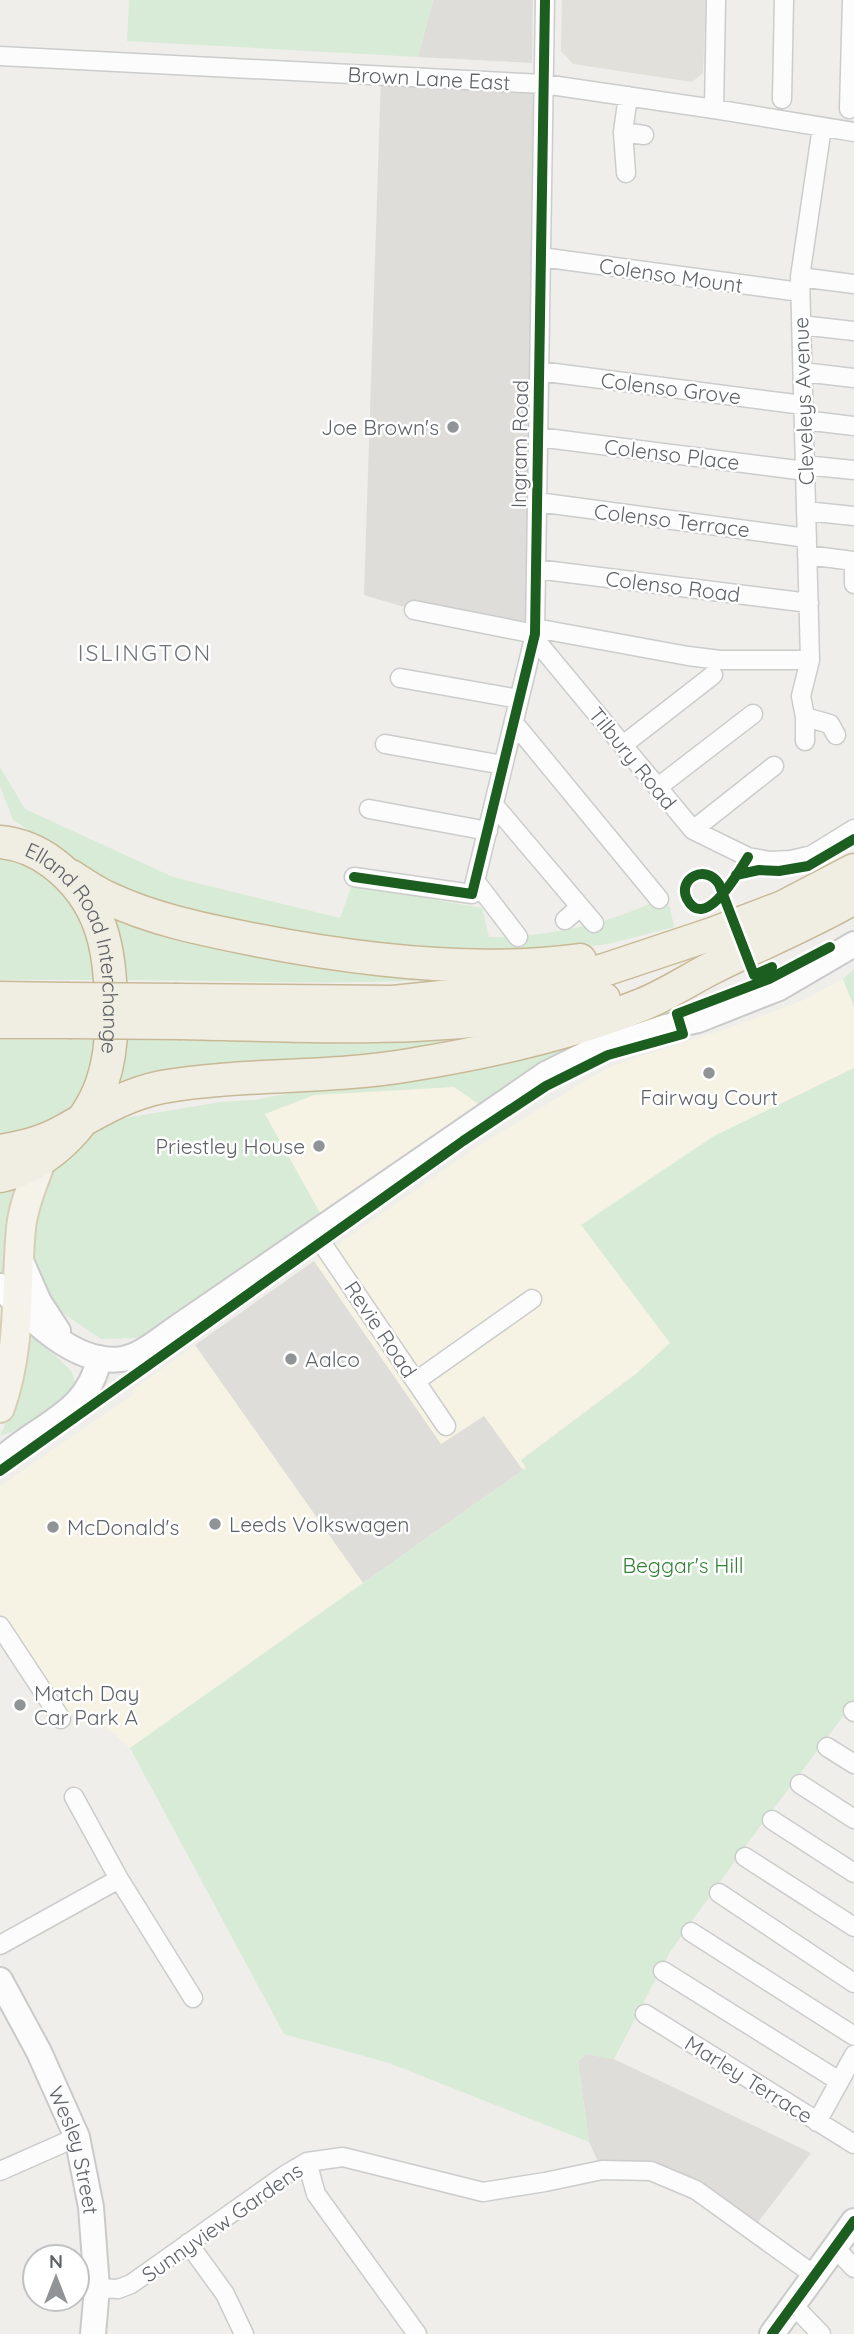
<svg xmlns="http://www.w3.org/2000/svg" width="854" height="2334" font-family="Quicksand,sans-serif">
<rect width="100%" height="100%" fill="#efeeea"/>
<path fill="#f7f3e4" d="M 843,979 L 854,1007 L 854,1068 L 714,1136 L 680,1357 L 130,1748 L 99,1721 L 83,1720 L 61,1708 L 0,1612 L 0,1486 L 134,1394 L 132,1390 L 475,1148 L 580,1084 L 612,1066 L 741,1024 L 804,1000 Z
M 454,1086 L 480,1105 L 324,1220 L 264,1114 L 314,1095 Z"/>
<path fill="#dfddda" d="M 433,0 L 533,0 L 532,63 L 418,57 Z
M 381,76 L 544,84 L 535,634 L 414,610 L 364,595 Z
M 314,1261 L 441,1444 L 484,1416 L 523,1470 L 363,1583 L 195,1345 Z
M 586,2054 L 614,2059 L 811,2153 L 752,2230 L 651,2171 L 602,2170 L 589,2142 L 578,2061 Z"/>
<path fill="#e2e0da" d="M 562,0 L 706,0 L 703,73 L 692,82 L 573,64 L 561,51 Z"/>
<path fill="#d8ebd6" d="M 129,0 L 433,0 L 418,57 L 127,41 Z
M 0,767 L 25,809 L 173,877 L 340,918 L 352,885 L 482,908 L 489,937 C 545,937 609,925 659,899 L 670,907 L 674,927 L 608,944 L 535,952 L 453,952 L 339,942 L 158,904 L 96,874 L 13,820 L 0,786 Z
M 0,854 L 21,857 L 65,885 L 96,936 L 103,980 L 0,980 Z
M 101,898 L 499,975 C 376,987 252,981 128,980 C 124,950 114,925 101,898 Z
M 854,969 L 854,1007 L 843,979 Z
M 531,1030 L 465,1046 L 112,1090 L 124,1038 L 361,1044 L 434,1041 Z
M 608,1033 C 561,1051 520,1076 480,1105 L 454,1087 L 314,1095 L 265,1114 L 324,1220 L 259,1264 L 140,1338 L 101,1339 L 50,1304 L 34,1277 L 28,1241 L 51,1172 L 78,1140 L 125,1118 L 221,1102 L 254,1100 Z
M 0,1040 L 100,1040 C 93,1077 79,1110 43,1127 C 30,1133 13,1135 0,1138 Z
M 854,1068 L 854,1702 L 747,1844 L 670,1952 L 614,2059 L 586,2054 L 578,2061 L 589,2142 L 389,2063 L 284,2034 L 130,1748 L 526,1468 L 521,1460 L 637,1373 L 670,1343 L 581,1225 L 714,1136 Z
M 28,1180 L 7,1287 L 0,1280 L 0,1186 Z
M 36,1336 L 72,1372 L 75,1384 C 62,1404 23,1430 0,1436 L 13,1407 L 28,1339 Z"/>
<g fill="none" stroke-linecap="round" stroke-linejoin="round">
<g stroke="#cbcccc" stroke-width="21">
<path id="street" d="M 0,56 L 544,84 L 714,109 L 854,132
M 782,99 L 784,0
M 714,109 L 716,0
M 849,109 L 852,0
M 822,127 L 800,277 L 810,660 L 801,696 L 805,717 L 830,724 L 836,735
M 623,132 L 644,135
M 626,173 L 623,132 L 628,96
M 541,257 L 800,292
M 800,277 L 854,284
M 801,325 L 854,331
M 539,371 L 803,405
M 803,372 L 854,378
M 804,420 L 854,426
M 538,437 L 805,471
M 805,465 L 854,470
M 537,502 L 807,538
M 806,511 L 854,516
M 807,555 L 854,561
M 854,561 L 854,584
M 536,569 L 809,603
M 414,610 L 535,634
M 535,628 L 688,656 L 720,660 L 810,660
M 534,638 L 693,830 L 748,857 L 770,861 L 791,860 L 812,855 L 854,829
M 400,678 L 519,699
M 805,717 L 805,741
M 514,723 L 659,899
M 385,744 L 503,765
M 623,745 L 713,675
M 658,787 L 753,714
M 494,805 L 594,923
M 369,809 L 488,831
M 693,830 L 774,766
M 354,877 L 472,894 L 535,634 L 545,0
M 476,882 L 518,937
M 565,920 L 580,907
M 315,1233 L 446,1426
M 416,1381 L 532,1299
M 0,1626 L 61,1719
M 853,1711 L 854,1712
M 827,1747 L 854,1764
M 800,1784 L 854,1819
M 74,1797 L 119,1879 L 193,1998
M 772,1820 L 854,1873
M 745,1857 L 854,1927
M 719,1893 L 854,1983
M 691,1932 L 854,2036
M 0,1945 L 119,1879
M 663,1971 L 839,2081
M 645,2014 L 854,2144
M 817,2122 L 854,2055
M 307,2162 L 316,2194 L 417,2334
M 0,2171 L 77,2137
M 188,2243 L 225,2294 L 244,2334
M 835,2248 L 854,2268
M 97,2288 L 118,2289 L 131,2284 L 285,2175 L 307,2162 L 343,2157 L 483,2192 L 545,2182 L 602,2170 L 651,2171 L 696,2190 L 814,2275
M 793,2305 L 821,2334"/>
</g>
<g stroke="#cacacb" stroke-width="28">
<g id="secondary">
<path d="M 21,1261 L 39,1302 L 58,1331"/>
<path d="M 0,1286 C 28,1317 75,1366 122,1359 C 142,1356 161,1338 178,1327 L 546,1074 L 588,1053 L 666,1027 L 698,1020 L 779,988 L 854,944"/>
<path d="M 0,1461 C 36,1425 89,1415 99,1358"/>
<path id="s1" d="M 0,1980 L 39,2052 L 77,2137 L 91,2207 L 97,2288 L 93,2334"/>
<path d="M 772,2334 L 854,2221"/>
</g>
</g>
<g stroke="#d7ceb8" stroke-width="32">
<path id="primary" d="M 0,1408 C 22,1345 15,1292 21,1228 C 23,1205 34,1182 41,1161"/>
</g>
<g stroke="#c8b996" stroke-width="35">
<g id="highway">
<path id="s2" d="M 0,842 C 20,844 37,851 53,863 C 103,901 111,951 111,1010 C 112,1034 110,1060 102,1083 C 86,1128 46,1166 0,1176"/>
<path d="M 71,876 C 83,884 95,892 108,898 C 154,920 206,930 256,940 C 358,960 477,974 580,960"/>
<path d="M 0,998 L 66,999"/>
<path d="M 177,1000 L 393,1002 L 537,987 L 604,970 L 712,934 L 783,907 L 854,870"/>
<path d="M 0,1022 L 68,1022"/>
<path d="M 181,1023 C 322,1026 466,1035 604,999"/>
<path d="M 0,1151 C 23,1147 45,1142 65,1130 C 96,1113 126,1094 162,1087 C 243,1073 328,1079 410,1065 C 484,1053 571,1034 641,1005 C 667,995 691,978 716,966 C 762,943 809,924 854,898"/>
</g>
</g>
<use href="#street" stroke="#fdfcfc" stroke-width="18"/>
<use href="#secondary" stroke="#fdfcfc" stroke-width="24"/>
<use href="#primary" stroke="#f4f2e9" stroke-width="28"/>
<use href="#highway" stroke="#f0ede3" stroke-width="32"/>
<g stroke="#c8b996" stroke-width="35" stroke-linecap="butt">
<path id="highway-bridge" d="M 66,999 L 177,1000
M 68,1022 L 181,1023"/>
</g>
<use href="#highway-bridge" stroke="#f0ede3" stroke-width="32"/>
<g stroke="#fff" stroke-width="15">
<path id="cycleway" d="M 748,857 C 739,871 705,933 687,899 C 677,879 705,863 719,884 L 754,975 L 772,967
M 736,875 L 759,870 L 779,871 L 808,866 L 854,839
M 354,877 L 472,894 L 535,634 L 545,0
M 0,1471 L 463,1141 L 546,1086 L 608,1055 L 683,1034 L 677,1014 L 769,979 L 830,947
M 772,2334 L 854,2221"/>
</g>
<use href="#cycleway" stroke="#1b5e20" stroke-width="10"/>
</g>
<g fill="#919496" stroke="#fff" stroke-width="2.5">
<circle cx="453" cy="427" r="7"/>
<circle cx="709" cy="1073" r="7"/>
<circle cx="319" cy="1146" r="7"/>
<circle cx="291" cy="1359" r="7"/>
<circle cx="215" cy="1524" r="7"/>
<circle cx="53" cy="1527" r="7"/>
<circle cx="20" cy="1705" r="7"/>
</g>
<g text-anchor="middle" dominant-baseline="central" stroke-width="5" stroke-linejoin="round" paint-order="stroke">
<g font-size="21" fill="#5f6368" stroke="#fff">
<text transform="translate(429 78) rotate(3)">Brown Lane East</text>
<text transform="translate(671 275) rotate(8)">Colenso Mount</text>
<text transform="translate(671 388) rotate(7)">Colenso Grove</text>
<text transform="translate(803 401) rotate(-92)">Cleveleys Avenue</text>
<text transform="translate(519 444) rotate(-89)">Ingram Road</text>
<text transform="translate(672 454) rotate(7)">Colenso Place</text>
<text transform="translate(672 520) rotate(7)">Colenso Terrace</text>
<text transform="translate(673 586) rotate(7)">Colenso Road</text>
<text transform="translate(633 758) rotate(51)">Tilbury Road</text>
<text stroke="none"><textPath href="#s2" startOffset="147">Elland Road Interchange</textPath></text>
<text transform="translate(381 1329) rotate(56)">Revie Road</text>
<text transform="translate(749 2079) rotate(32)">Marley Terrace</text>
<text stroke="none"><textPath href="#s1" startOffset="187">Wesley Street</textPath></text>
<text transform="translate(222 2222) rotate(-35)">Sunnyview Gardens</text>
</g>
<g font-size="21" fill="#5f6368" stroke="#fff" text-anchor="start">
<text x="439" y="427" text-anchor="end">Joe Brown's</text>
<text x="709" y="1097" text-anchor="middle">Fairway Court</text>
<text x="305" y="1146" text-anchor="end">Priestley House</text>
<text x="305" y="1359">Aalco</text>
<text x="229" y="1524">Leeds Volkswagen</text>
<text x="67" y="1527">McDonald's</text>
<text x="34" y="1693">Match Day<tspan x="34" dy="24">Car Park A</tspan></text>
</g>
<g font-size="21" fill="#348238" stroke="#fff">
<text x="683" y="1565">Beggar's Hill</text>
</g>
<g font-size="23" letter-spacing="2" fill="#70757a" stroke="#fff">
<text x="145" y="652">ISLINGTON</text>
</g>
</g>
<g transform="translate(56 2278)"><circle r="33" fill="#ffffff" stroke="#bfc1c3" stroke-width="2"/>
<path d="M0-5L12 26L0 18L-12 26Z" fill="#919496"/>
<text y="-10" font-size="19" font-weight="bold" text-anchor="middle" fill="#5f6368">N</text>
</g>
</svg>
